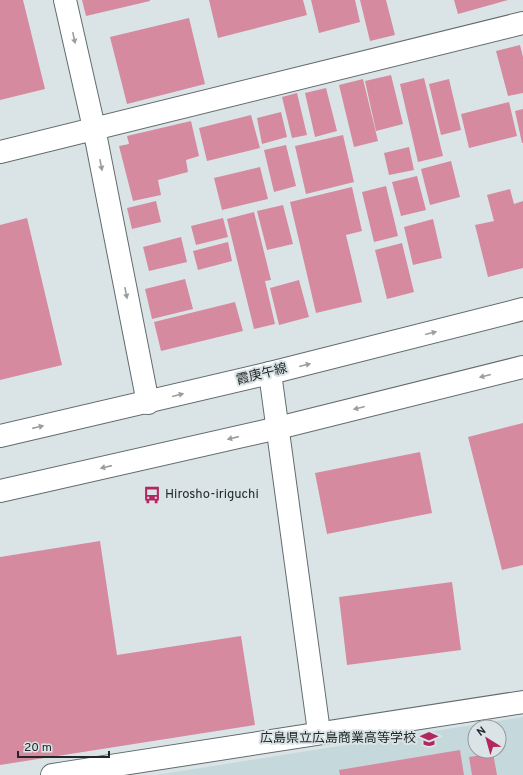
<svg xmlns="http://www.w3.org/2000/svg" width="523" height="775" font-family="Overpass,'Noto Sans JP',sans-serif">
<rect width="100%" height="100%" fill="#dae4e6"/>
<path fill="#c5d8dc" fill-rule="evenodd" d="M 523,717 L 523,775 L 156,775 ZM 475,727 L 499,727 L 499,751 L 475,751 Z"/>
<path fill="#d58a9f" d="M 0,0 L 23,0 L 45,89 L 0,100 Z
M 82,0 L 150,0 L 150,1 L 86,16 Z
M 209,0 L 303,0 L 307,15 L 218,38 Z
M 311,0 L 355,0 L 360,22 L 319,33 Z
M 360,0 L 386,0 L 395,35 L 370,41 Z
M 454,0 L 508,0 L 458,14 Z
M 189,18 L 205,84 L 127,104 L 110,37 Z
M 520,45 L 523,57 L 523,93 L 508,96 L 496,51 Z
M 391,75 L 403,124 L 376,131 L 365,81 Z
M 424,78 L 443,156 L 418,162 L 400,84 Z
M 363,79 L 378,141 L 354,147 L 339,85 Z
M 449,79 L 461,130 L 441,135 L 429,84 Z
M 326,88 L 337,131 L 315,137 L 305,93 Z
M 297,93 L 307,135 L 292,138 L 282,97 Z
M 509,102 L 517,136 L 469,148 L 461,114 Z
M 523,109 L 523,143 L 522,143 L 515,111 Z
M 281,112 L 287,137 L 262,144 L 257,118 Z
M 251,115 L 260,148 L 207,161 L 199,128 Z
M 191,121 L 199,156 L 186,160 L 188,172 L 158,180 L 161,195 L 133,201 L 119,146 L 129,144 L 127,136 Z
M 343,135 L 354,182 L 306,194 L 295,146 Z
M 286,145 L 296,186 L 274,192 L 264,150 Z
M 409,147 L 414,170 L 389,175 L 384,153 Z
M 451,161 L 460,197 L 430,205 L 421,169 Z
M 260,167 L 268,199 L 222,210 L 214,178 Z
M 417,176 L 426,210 L 401,216 L 392,182 Z
M 386,186 L 398,236 L 374,242 L 362,192 Z
M 352,187 L 362,231 L 346,235 L 362,302 L 316,313 L 290,202 Z
M 510,189 L 514,204 L 523,201 L 523,268 L 488,277 L 475,225 L 494,221 L 487,195 Z
M 156,201 L 161,222 L 132,229 L 127,208 Z
M 283,205 L 293,244 L 267,250 L 257,211 Z
M 254,212 L 271,280 L 265,281 L 275,324 L 254,329 L 227,219 Z
M 27,218 L 62,365 L 0,380 L 0,225 Z
M 223,218 L 228,237 L 196,245 L 191,226 Z
M 433,219 L 442,258 L 413,265 L 404,227 Z
M 181,237 L 187,262 L 149,271 L 143,247 Z
M 228,242 L 232,261 L 198,270 L 193,251 Z
M 402,243 L 414,292 L 387,299 L 375,250 Z
M 185,279 L 193,309 L 152,319 L 145,289 Z
M 299,280 L 309,317 L 279,325 L 270,288 Z
M 235,302 L 243,331 L 161,351 L 154,322 Z
M 523,423 L 523,565 L 502,570 L 468,437 Z
M 420,452 L 432,513 L 327,534 L 315,473 Z
M 100,541 L 117,655 L 241,636 L 255,725 L 0,765 L 0,557 Z
M 452,582 L 461,650 L 347,665 L 339,597 Z
M 460,750 L 464,775 L 340,775 L 339,770 Z
M 493,753 L 497,775 L 472,775 L 469,757 Z"/>
<g fill="none" stroke-linecap="round" stroke-linejoin="round">
<g stroke="#636b6e" stroke-width="24">
<path id="street" d="M 65,0 L 94,128 L 148,403
M 0,152 L 523,23
M 270,373 L 319,732
M 52,775 L 523,702"/>
</g>
<g stroke="#636b6e" stroke-width="24">
<path id="secondary" d="M 0,436 L 270,373 L 523,309
M 0,491 L 278,428 L 523,367"/>
</g>
<use href="#street" stroke="#fff" stroke-width="22"/>
<use href="#secondary" stroke="#fff" stroke-width="22"/>
</g>
<defs><path id="oneway-solid" d="M-6-.8H1V-3.2L6.5 0L1 3.2V.8H-6Z"/></defs>
<g fill="#9c9e9e">
<use href="#oneway-solid" transform="translate(74 38) rotate(78)"/>
<use href="#oneway-solid" transform="translate(101 165) rotate(79)"/>
<use href="#oneway-solid" transform="translate(126 293) rotate(79)"/>
<use href="#oneway-solid" transform="translate(431 333) rotate(-14)"/>
<use href="#oneway-solid" transform="translate(305 365) rotate(-14)"/>
<use href="#oneway-solid" transform="translate(485 376) rotate(166)"/>
<use href="#oneway-solid" transform="translate(178 395) rotate(-14)"/>
<use href="#oneway-solid" transform="translate(359 408) rotate(166)"/>
<use href="#oneway-solid" transform="translate(38 427) rotate(-13)"/>
<use href="#oneway-solid" transform="translate(233 438) rotate(167)"/>
<use href="#oneway-solid" transform="translate(106 467) rotate(167)"/>
</g>
<defs>
<g id="bus-bare" transform="scale(1.38)"><path d="M-5-6H5V4H4V6H2V4H-2V6H-4V4H-5ZM-3.5-4V0h7V-4ZM-3.5 1.2v1.5H-2V1.2ZM2 1.2v1.5H3.5V1.2Z" fill="#b32760" stroke="#dae4e6" stroke-width="2.5" paint-order="stroke"/></g>
<g id="school-bare" transform="scale(1.38)"><path d="M0-5L7-2L0 1L-7-2ZM-4 1L0 2.5L4 1V4Q0 6-4 4Z" fill="#b32760" stroke="#dae4e6" stroke-width="2.5" paint-order="stroke"/></g>
</defs>
<g fill-rule="evenodd">
<use href="#bus-bare" x="152" y="495"/>
<use href="#school-bare" x="429" y="739"/>
</g>
<g text-anchor="middle" dominant-baseline="central" stroke-width="4" stroke-linejoin="round" paint-order="stroke">
<g font-size="13" fill="#232728" stroke="#dae4e6">
<text transform="translate(262 375) rotate(-14)">霞庚午線</text>
</g>
<g font-size="13" fill="#232728" stroke="#dae4e6" text-anchor="start">
<text x="165" y="495">Hirosho-iriguchi</text>
<text x="416" y="739" text-anchor="end">広島県立広島商業高等学校</text>
</g>
</g>
<g transform="translate(487 739) rotate(323)"><circle r="19" fill="#dae4e6" stroke="#91989a"/>
<path d="M0-3L7 15L0 10L-7 15Z" fill="#b32760"/>
<text y="-6" font-size="11" font-weight="bold" text-anchor="middle" fill="#232728">N</text>
</g>
<path d="M18 751v6h91v-6" fill="none" stroke="#232728" stroke-width="2"/>
<text x="24" y="751" font-size="12" fill="#232728" stroke="#dae4e6" stroke-width="3" paint-order="stroke">20 m</text>
</svg>
